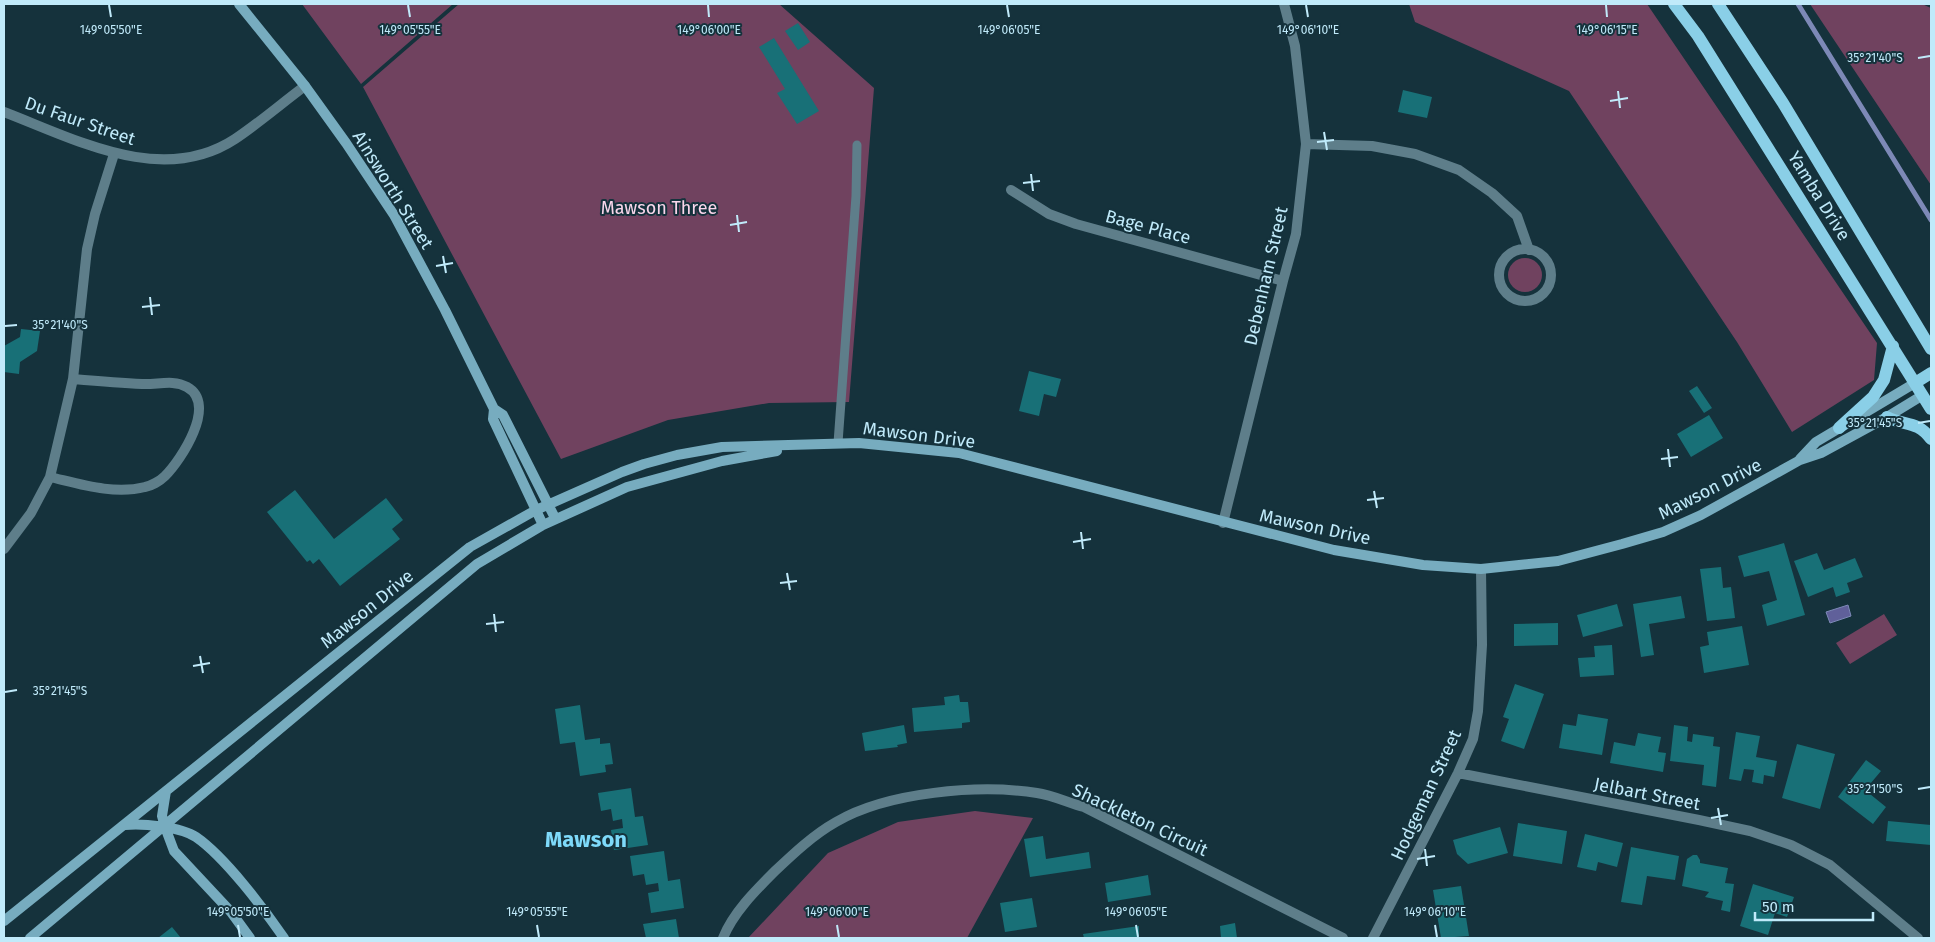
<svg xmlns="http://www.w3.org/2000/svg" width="1935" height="942" font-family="'Fira Sans',sans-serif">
<rect width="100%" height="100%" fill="#15323c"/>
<path fill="#70425f" d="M 302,4 L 453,4 L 361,84 Z
M 459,4 L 779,4 L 874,88 L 849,402 L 769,403 L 668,420 L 561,459 L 363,87 Z
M 1409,4 L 1647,4 L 1877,343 L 1874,380 L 1792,432 L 1737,342 L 1569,91 L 1415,22 Z
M 1810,4 L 1922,4 L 1931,8 L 1931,185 Z
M1508 275a17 17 0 1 1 34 0a17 17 0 1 1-34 0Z
M 1884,614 L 1897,635 L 1850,664 L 1836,643 Z
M 975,811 L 1033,818 L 967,938 L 748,938 L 828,853 L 898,822 Z"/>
<path fill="#60609a" stroke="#7d89b7" d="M 1848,605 L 1851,616 L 1830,623 L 1826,612 Z"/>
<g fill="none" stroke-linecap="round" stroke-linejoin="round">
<path stroke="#7d89b7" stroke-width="5" d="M 1798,4 L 1931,220"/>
</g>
<path fill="#187077" d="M 798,23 L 810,42 L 798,50 L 785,31 Z
M 774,38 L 819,111 L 797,124 L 777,93 L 785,89 L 759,47 Z
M 1403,90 L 1432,97 L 1427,118 L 1398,112 Z
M 21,329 L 40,331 L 37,351 L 20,362 L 19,374 L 4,372 L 4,346 L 20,337 Z
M 1029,371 L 1061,379 L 1056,397 L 1044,394 L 1039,416 L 1019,411 Z
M 1697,386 L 1712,408 L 1704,413 L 1689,391 Z
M 1709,415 L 1723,438 L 1691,457 L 1677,434 Z
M 295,490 L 334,539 L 386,498 L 403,520 L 392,529 L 400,539 L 340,586 L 319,559 L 313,564 L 310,560 L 307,562 L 267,512 Z
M 1784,543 L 1805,615 L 1767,626 L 1762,605 L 1777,600 L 1769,571 L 1744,577 L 1738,556 Z
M 1817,553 L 1824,570 L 1855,558 L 1863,577 L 1847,583 L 1850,592 L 1836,597 L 1833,587 L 1808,597 L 1794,561 Z
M 1721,567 L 1723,588 L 1731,587 L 1735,618 L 1707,621 L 1700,569 Z
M 1681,596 L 1685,618 L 1649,624 L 1654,655 L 1641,657 L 1633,604 Z
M 1617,604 L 1623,626 L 1583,637 L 1577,615 Z
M 1558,623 L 1558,645 L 1514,646 L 1514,624 Z
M 1742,626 L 1749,665 L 1704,673 L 1700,647 L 1709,645 L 1707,632 Z
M 1612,645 L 1614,675 L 1580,677 L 1578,658 L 1595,657 L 1594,646 Z
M 1515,684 L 1544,694 L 1524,749 L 1501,741 L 1509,719 L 1503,717 Z
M 959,695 L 960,702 L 968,702 L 970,722 L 962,723 L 962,728 L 914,732 L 912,708 L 945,705 L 944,697 Z
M 580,705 L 585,740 L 600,738 L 600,744 L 610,743 L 613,764 L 605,765 L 606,772 L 580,776 L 575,742 L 560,744 L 555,709 Z
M 1578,714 L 1608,719 L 1602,755 L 1559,748 L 1563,724 L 1576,726 Z
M 904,725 L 907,743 L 897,745 L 898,747 L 865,751 L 862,733 Z
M 1674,725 L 1688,727 L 1687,741 L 1692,742 L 1693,734 L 1714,737 L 1713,746 L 1720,747 L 1716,787 L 1702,785 L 1704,765 L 1670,761 Z
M 1736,732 L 1760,736 L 1756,757 L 1777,761 L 1774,777 L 1764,775 L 1763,784 L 1752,782 L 1754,770 L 1744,769 L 1741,781 L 1729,779 Z
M 1638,733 L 1661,737 L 1658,752 L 1666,753 L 1663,772 L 1610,763 L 1614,742 L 1635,746 Z
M 1797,744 L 1835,754 L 1820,809 L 1782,798 Z
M 1866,760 L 1881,771 L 1865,790 L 1886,807 L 1873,824 L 1838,797 Z
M 631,788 L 635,817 L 643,816 L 648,845 L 614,850 L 611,830 L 623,828 L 622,819 L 613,821 L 611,809 L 601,811 L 598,793 Z
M 1888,821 L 1931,825 L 1931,845 L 1886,841 Z
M 1518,823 L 1567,831 L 1562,864 L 1513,856 Z
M 1500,827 L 1508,853 L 1468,864 L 1457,854 L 1453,840 Z
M 1585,834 L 1623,843 L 1617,867 L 1598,862 L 1596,871 L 1577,867 Z
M 1043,836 L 1046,859 L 1089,852 L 1091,868 L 1030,877 L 1024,839 Z
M 1631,847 L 1679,856 L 1675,880 L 1647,876 L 1642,905 L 1621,902 Z
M 664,851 L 668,881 L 680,879 L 684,908 L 651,913 L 648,893 L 659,891 L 658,883 L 646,885 L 644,874 L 633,876 L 630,856 Z
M 1693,855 L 1697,855 L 1700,860 L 1700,863 L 1728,868 L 1725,883 L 1734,884 L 1730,912 L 1721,910 L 1723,901 L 1705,897 L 1709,892 L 1682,886 L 1687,859 Z
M 1148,875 L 1151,895 L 1108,902 L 1105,883 Z
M 1753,884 L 1794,897 L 1787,917 L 1775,913 L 1768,935 L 1740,926 Z
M 1461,886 L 1469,936 L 1441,938 L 1433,890 Z
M 1032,898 L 1037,927 L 1005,932 L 1000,903 Z
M 676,919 L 679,938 L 646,938 L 643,924 Z
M 1235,923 L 1237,938 L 1221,938 L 1220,926 Z
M 1139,926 L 1139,938 L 1084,938 L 1083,934 Z
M 172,927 L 181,938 L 158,938 Z"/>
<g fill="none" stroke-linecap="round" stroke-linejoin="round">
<path stroke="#5e7e8a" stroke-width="9" d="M 838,443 L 856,196 L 857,145"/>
<path stroke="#5e7e8a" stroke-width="10" d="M 4,112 C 75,139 162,187 235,139 C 259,123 282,103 305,86
M 1306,144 L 1372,146 L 1415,154 L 1459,170 L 1492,193 L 1517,216 L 1529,250
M 1011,190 L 1049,214 L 1076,224 L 1283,281
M1499 275a26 26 0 1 1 52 0a26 26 0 1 1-52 0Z
M 50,477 C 80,484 114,495 145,487 C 151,486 160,481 165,476 C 181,460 218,404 187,387 C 173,379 157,385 142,384 C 119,383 96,381 73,379
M 1223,523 L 1283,281 L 1296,234 L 1306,144 L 1295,46 L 1284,4
M 4,549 L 31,513 L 50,477 L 73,379 L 87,249 L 95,214 L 114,154
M 1458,773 L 1699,820 L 1750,831 L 1791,845 L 1830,865 L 1918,938
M 723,938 C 733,913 755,891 774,872 C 793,854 813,835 836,822 C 887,792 979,784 1037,793 C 1052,795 1069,803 1084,807 L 1343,938
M 1373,938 L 1458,773 L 1473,739 L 1478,711 L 1482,645 L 1481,569"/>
<path stroke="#77acbf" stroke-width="10" d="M 239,4 L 305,86 L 346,143 L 394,215 L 445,310 L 494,409 L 503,415 L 555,518
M 494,409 L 493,419 L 543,525
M 1800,459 L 1816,442 L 1915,383
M 166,791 L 162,816 L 165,827 L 174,851 L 231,912 L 250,938
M 125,825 C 142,823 181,827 196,837 C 225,857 264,909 284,938
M 4,921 L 470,547 L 536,510 L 622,472 L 644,464 L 677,455 L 722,447 L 859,443 L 959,453 L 1334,550 L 1423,565 L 1481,569 L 1558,561 L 1622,544 L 1663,532 L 1701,515 L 1800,460 L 1821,453 L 1887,417 L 1923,395
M 30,938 L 477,564 L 543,525 L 627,487 L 722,461 L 777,451"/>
<path stroke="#8acfe7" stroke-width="12" d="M 1674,4 L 1698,36 L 1931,409
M 1718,4 L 1783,103 L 1931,349
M 1915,383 L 1931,373
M 1887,417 C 1904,426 1917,420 1931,439
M 1839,428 L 1873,397 L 1884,380 L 1893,346"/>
</g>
<path fill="none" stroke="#c0eafa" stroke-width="2" d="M 109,5 L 111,17M 408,5 L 410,17M 708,5 L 709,17M 1007,5 L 1009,17M 1306,5 L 1308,17M 1606,5 L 1607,17M 1918,58 L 1930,56M 1618,91 L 1620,108M 1610,101 L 1628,98M 1324,132 L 1327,150M 1317,142 L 1334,140M 1031,174 L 1033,191M 1023,183 L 1040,181M 737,215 L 739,232M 730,225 L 747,222M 443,256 L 446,273M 436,266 L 453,263M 150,297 L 152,315M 142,307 L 160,305M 5,326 L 17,325M 1918,423 L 1930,421M 1668,449 L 1670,467M 1661,459 L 1678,457M 1374,491 L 1377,508M 1367,500 L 1384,498M 1081,532 L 1083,549M 1073,542 L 1091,539M 787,573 L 790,590M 780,583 L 797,581M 494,614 L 496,632M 486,624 L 504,622M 200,656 L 203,673M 193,666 L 210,663M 5,692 L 17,690M 1918,789 L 1930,787M 1718,808 L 1721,825M 1711,818 L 1728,815M 1425,849 L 1427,866M 1417,859 L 1435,856M 238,925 L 240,937M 537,925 L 539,937M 837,925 L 839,937M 1136,925 L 1138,937M 1435,925 L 1437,937"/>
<g text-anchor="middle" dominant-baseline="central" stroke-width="4" stroke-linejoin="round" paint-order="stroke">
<g font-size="18" fill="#c0eafa" stroke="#15323c">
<text transform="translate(80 121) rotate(19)">Du Faur Street</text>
<text transform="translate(393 190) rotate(58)">Ainsworth Street</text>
<text transform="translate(1819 196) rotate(58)">Yamba Drive</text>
<text transform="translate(1148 227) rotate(15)">Bage Place</text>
<text transform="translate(1266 276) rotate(-77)">Debenham Street</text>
<text transform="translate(919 435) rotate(7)">Mawson Drive</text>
<text transform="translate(1710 489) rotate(-27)">Mawson Drive</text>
<text transform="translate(1315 527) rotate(12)">Mawson Drive</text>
<text transform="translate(367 609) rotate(-39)">Mawson Drive</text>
<text transform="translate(1647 794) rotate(11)">Jelbart Street</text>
<text transform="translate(1426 795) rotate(-65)">Hodgeman Street</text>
<text transform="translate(1140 820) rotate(25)">Shackleton Circuit</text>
</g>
<g font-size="18" fill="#fad6eb" stroke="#15323c">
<text x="659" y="208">Mawson Three</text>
</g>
<g font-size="22" font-weight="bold" fill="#7edafa" stroke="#15323c">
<text x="586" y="839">Mawson</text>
</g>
</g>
<g font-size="12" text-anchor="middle" fill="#c0eafa" stroke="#15323c" stroke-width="4" stroke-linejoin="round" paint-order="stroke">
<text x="111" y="34">149°05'50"E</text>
<text x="410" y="34">149°05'55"E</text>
<text x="709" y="34">149°06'00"E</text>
<text x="1009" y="34">149°06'05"E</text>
<text x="1308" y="34">149°06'10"E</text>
<text x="1607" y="34">149°06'15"E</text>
<text x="1875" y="62">35°21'40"S</text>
<text x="60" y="329">35°21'40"S</text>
<text x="1875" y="427">35°21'45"S</text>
<text x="60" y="695">35°21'45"S</text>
<text x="1875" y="793">35°21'50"S</text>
<text x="238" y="916">149°05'50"E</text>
<text x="537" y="916">149°05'55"E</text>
<text x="837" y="916">149°06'00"E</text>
<text x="1136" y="916">149°06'05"E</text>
<text x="1435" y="916">149°06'10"E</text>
</g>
<rect width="1935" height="942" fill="none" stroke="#c0eafa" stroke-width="10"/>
<path d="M1755 912v8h118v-8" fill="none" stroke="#c0eafa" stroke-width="2.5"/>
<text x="1762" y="912" font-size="15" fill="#c0eafa" stroke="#15323c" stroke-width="4" paint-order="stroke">50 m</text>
</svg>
